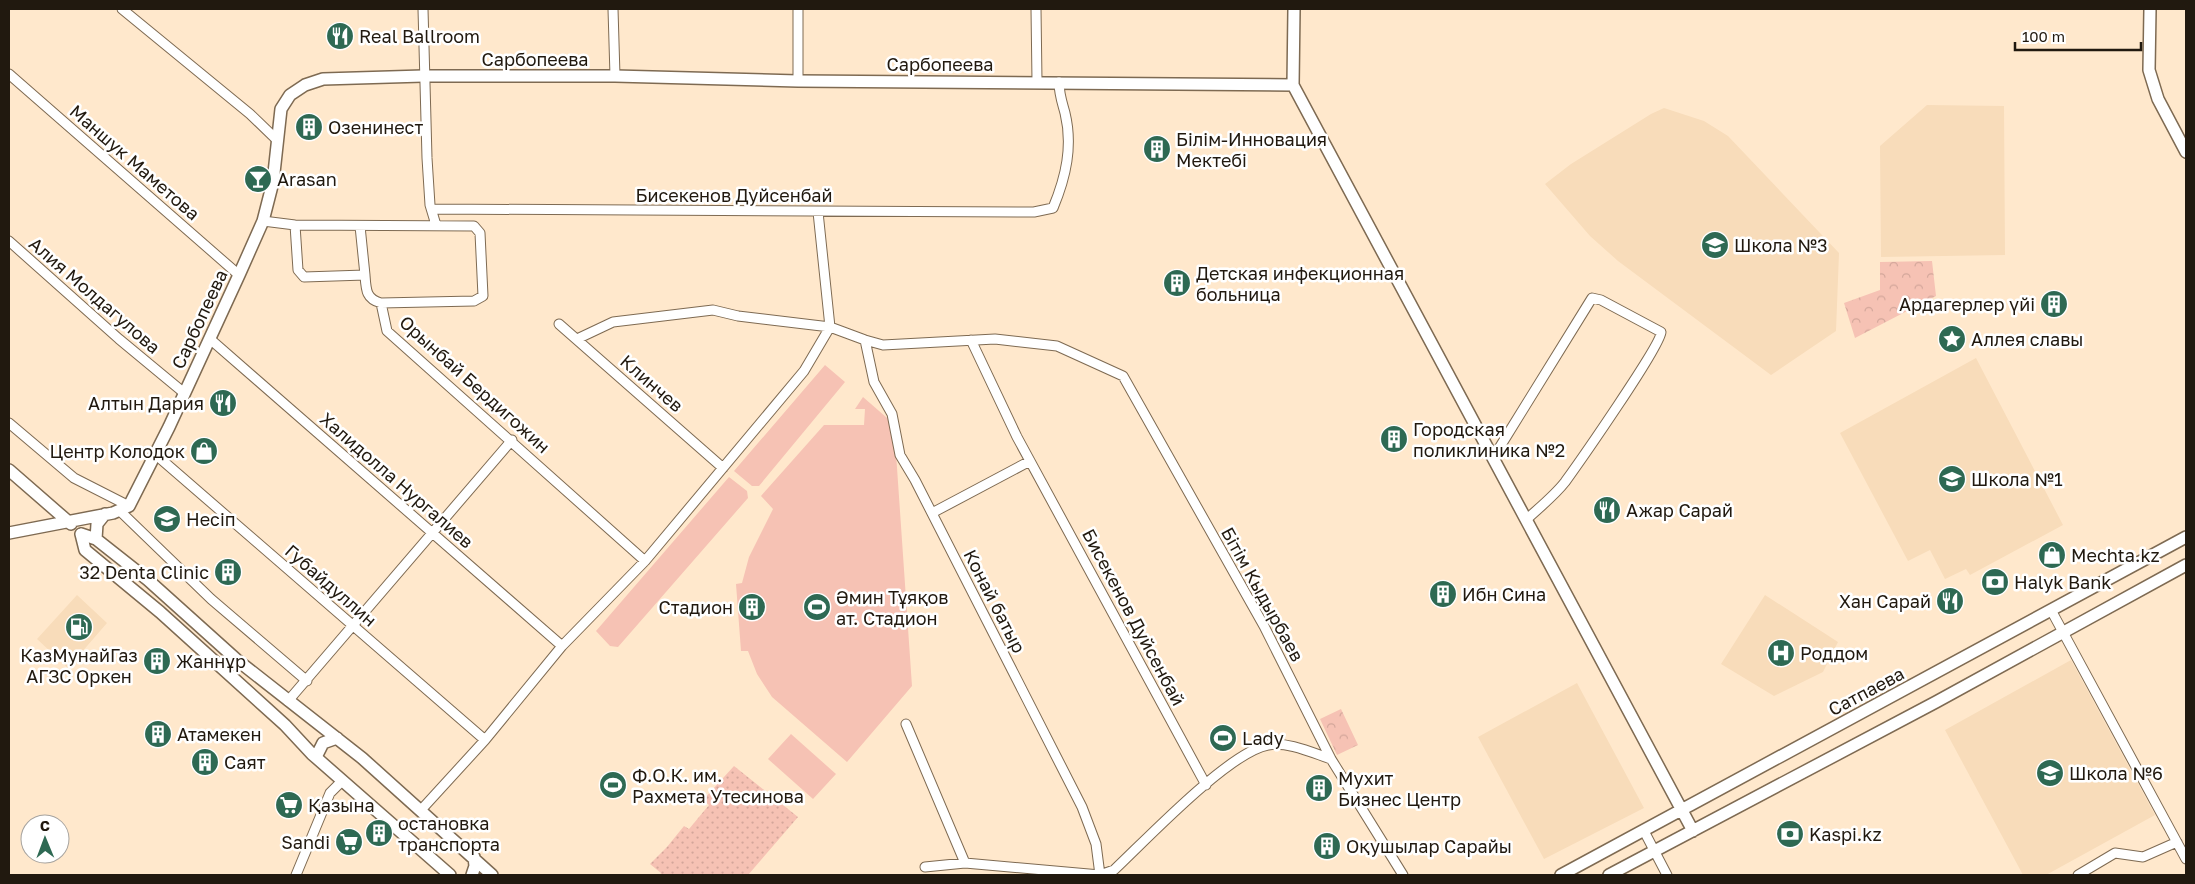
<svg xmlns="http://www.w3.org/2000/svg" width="2195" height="884" font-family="'Golos Text',sans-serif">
<defs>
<pattern id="park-crowns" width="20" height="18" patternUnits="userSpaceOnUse" patternTransform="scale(1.25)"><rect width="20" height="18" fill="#f6c2b4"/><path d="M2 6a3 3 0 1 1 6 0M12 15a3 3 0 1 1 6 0" fill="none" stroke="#d3a69a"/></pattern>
<pattern id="garden-dots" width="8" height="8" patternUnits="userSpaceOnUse" patternTransform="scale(1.25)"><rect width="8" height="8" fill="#f6c2b4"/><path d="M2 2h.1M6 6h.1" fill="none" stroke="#d3a69a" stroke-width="1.8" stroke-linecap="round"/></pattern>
</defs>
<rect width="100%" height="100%" fill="#ffe8cc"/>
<path fill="#f8dcba" d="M 1927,105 L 2004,106 L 2005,255 L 1881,257 L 1880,146 Z
M 1664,108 L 1704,121 L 1728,136 L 1839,253 L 1836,331 L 1771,375 L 1618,261 L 1590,236 L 1545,184 L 1571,164 L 1651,114 Z
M 1976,358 L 2063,525 L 1970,575 L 1966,569 L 1945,579 L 1930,550 L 1908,561 L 1840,433 Z
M 167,506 L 183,518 L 166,532 L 152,520 Z
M 77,595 L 107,623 L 68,668 L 37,639 Z
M 1765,595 L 1838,642 L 1823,672 L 1774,696 L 1721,664 Z
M 2071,660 L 2155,815 L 2046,875 L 2023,875 L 1945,730 Z
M 1577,683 L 1644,808 L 1544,859 L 1478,737 Z"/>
<path fill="#f6c2b4" d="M 825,365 L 845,382 L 759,486 L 752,486 L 734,471 Z
M 863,397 L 894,424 L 912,686 L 847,762 L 772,697 L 757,674 L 748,651 L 741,651 L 736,584 L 742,583 L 749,557 L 773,509 L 761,496 L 824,425 L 864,425 L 865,409 L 855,409 Z
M 729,477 L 747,491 L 748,498 L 618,647 L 610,646 L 596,631 Z
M 791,734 L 836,774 L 813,799 L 768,759 Z"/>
<path fill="url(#park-crowns)" d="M 1932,261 L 1936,296 L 1855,338 L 1844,303 L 1880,290 L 1880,262 Z
M 1341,709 L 1358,745 L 1337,755 L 1320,719 Z"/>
<path fill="url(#garden-dots)" d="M 734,766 L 798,817 L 748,875 L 660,875 L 661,873 L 650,864 L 667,847 L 684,826 L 689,829 L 709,805 L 703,800 Z"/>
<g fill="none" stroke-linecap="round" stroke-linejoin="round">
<g stroke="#7e6a52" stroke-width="11">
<path id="minor" d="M 122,9 L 250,114 L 277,140
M 423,9 L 427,158 L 430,205 L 436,225
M 613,9 L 615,76
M 1036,9 L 1037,81
M 9,74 L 239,275
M 798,81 L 798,9
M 433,209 L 1034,212 L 1053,208 C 1066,177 1073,146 1065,113 C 1062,102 1059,94 1059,82
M 263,221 L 295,225 L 474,226 L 480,233 L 483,296 L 474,301 L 381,303 L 387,331 L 645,561
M 295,225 L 298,270 L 304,277 L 365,275 C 366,290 366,299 381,303
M 360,226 L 365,275
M 9,241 L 119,339 L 183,392
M 559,324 L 723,468
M 210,339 L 562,646
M 577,339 L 613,322 L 713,310 L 738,316 L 830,327 L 865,340 L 883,345 L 995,339 L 1057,346 L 1123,376 L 1264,626 L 1331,759 L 1403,875
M 865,340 L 874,382 L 892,414 L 900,455 L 915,480 L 1082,807 L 1096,844 L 1100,875
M 971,340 L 1017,437 L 1206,785
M 9,423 L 74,478 L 129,506
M 155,454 L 485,740
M 1493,458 L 1592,298 L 1601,300 L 1661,332 C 1662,344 1578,464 1565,482 C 1555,495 1540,507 1527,519
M 120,511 L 211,599 L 307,681
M 932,513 L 1030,461
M 2051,610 L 2186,859
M 288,701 L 512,440
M 906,724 L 965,863
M 421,810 L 485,740 L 562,646 L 645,561 L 804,371 L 830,327 L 818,212
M 1644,831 L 1667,875
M 925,867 L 965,863 L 1100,875 L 1114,870 C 1146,840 1229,752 1268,745 C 1287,741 1313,753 1331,759
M 296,875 L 330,793 L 342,781
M 2078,875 L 2115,853 L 2143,857 L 2177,842"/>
</g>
<g stroke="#7e6a52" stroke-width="14">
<path id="tertiary" d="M 1294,9 L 1293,85 L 1693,831
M 2150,9 L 2149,70 L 2158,99 L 2186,152
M 9,470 L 71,524
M 9,533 L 113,513 L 129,506 L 169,427 L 239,275 L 263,221 L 273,182 L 281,109 L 290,95 L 305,85 L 323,79 L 423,76 L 615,76 L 798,81 L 1293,85
M 81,534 L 96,539 L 148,580 L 237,660 L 362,758 L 492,875
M 81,534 L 85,550 L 160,612 L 285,725 L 312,754 L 450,875
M 96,539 L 97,524 L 105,514
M 316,757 L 323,743 L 337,738
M 472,875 L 475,866 L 474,857
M 1561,875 L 2186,537
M 1609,875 L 1936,702 L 2186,565"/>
</g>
<use href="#minor" stroke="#fff" stroke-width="9"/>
<use href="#tertiary" stroke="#fff" stroke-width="11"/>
</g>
<defs>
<g id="restaurant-disc" transform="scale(1.4375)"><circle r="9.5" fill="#2e6953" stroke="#fff"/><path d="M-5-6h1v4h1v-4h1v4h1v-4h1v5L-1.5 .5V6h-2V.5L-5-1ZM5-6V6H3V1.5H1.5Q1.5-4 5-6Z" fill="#fff"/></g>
<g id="building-disc" transform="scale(1.4375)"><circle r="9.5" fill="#2e6953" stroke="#fff"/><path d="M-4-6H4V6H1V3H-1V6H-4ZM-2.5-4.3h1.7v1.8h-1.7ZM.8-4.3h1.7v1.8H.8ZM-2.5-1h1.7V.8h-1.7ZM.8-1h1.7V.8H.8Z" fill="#fff"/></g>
<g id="bar-disc" transform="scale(1.4375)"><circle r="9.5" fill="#2e6953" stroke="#fff"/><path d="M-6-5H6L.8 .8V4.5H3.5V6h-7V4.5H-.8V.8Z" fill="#fff"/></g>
<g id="school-disc" transform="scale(1.4375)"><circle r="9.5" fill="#2e6953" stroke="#fff"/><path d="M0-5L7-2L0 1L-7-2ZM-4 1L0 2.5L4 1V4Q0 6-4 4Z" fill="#fff"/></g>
<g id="sight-disc" transform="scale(1.4375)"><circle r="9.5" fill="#2e6953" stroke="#fff"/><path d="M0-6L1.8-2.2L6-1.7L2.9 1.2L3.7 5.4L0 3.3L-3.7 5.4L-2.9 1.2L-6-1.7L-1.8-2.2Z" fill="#fff"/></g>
<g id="shop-disc" transform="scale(1.4375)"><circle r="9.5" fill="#2e6953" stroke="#fff"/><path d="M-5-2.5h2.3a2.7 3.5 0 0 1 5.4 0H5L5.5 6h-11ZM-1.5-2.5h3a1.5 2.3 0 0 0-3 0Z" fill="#fff"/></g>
<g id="bank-disc" transform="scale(1.4375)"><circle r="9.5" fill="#2e6953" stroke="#fff"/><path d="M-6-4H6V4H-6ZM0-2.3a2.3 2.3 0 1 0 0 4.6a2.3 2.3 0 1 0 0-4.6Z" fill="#fff"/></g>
<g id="stadium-disc" transform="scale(1.4375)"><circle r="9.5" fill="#2e6953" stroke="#fff"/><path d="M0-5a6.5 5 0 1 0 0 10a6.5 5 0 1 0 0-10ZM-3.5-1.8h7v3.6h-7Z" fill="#fff"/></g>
<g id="fuel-disc" transform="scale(1.4375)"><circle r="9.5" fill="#2e6953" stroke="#fff"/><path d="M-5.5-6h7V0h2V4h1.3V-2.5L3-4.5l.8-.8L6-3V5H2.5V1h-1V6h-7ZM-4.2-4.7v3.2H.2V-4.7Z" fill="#fff"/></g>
<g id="hospital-disc" transform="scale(1.4375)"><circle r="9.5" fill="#2e6953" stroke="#fff"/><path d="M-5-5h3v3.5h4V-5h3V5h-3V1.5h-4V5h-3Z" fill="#fff"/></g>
<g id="supermarket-disc" transform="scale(1.4375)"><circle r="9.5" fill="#2e6953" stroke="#fff"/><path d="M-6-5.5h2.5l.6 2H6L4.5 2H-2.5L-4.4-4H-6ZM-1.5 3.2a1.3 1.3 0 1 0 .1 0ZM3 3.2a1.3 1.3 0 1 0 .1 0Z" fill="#fff"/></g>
</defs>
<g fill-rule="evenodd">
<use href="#restaurant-disc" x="340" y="36"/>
<use href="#building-disc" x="309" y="127"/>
<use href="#building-disc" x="1157" y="149"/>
<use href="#bar-disc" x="258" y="179"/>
<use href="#school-disc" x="1715" y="245"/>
<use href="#building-disc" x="1177" y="283"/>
<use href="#building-disc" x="2054" y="304"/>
<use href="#sight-disc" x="1952" y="339"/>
<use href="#restaurant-disc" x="223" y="403"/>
<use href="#building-disc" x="1394" y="439"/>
<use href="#shop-disc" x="204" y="451"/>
<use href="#school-disc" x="1952" y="479"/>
<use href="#restaurant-disc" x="1607" y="510"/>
<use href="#school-disc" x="167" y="519"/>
<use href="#shop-disc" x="2052" y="555"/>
<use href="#building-disc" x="228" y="572"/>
<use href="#bank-disc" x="1995" y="582"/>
<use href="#building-disc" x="1443" y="594"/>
<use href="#restaurant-disc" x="1950" y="601"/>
<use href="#building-disc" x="752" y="607"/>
<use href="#stadium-disc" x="817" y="607"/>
<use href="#fuel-disc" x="79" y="627"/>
<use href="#hospital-disc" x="1781" y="653"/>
<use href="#building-disc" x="157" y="661"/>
<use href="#building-disc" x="158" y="734"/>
<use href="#stadium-disc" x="1223" y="738"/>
<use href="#building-disc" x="205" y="762"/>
<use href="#school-disc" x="2050" y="773"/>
<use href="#stadium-disc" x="613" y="785"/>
<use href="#building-disc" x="1319" y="788"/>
<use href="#supermarket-disc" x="289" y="805"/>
<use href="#building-disc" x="379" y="833"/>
<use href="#bank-disc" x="1790" y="834"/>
<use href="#supermarket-disc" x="349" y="842"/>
<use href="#building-disc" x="1327" y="846"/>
</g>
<g text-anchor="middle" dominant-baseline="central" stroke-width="5" stroke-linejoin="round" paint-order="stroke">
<g font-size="18" fill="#21190f" stroke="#fff" text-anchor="start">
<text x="359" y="36">Real Ballroom</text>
<text x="328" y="127">Озенинест</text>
<text x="1176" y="139">Білім-Инновация<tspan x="1176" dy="21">Мектебі</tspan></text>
<text x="277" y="179">Arasan</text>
<text x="1734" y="245">Школа №3</text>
<text x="1196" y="273">Детская инфекционная<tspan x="1196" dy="21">больница</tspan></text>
<text x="2035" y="304" text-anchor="end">Ардагерлер үйі</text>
<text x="1971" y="339">Аллея славы</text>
<text x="204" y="403" text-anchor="end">Алтын Дария</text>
<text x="1413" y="429">Городская<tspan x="1413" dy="21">поликлиника №2</tspan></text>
<text x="185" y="451" text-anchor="end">Центр Колодок</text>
<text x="1971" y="479">Школа №1</text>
<text x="1626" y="510">Ажар Сарай</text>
<text x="186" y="519">Несіп</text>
<text x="2071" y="555">Mechta.kz</text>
<text x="209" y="572" text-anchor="end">32 Denta Clinic</text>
<text x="2014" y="582">Halyk Bank</text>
<text x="1462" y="594">Ибн Сина</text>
<text x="836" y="597">Әмин Тұяқов<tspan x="836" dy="21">ат. Стадион</tspan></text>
<text x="1931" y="601" text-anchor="end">Хан Сарай</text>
<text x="733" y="607" text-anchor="end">Стадион</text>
<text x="1800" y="653">Роддом</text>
<text x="79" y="655" text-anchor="middle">КазМунайГаз<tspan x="79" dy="21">АГЗС Оркен</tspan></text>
<text x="176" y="661">Жаннұр</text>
<text x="177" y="734">Атамекен</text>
<text x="1242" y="738">Lady</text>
<text x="224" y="762">Саят</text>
<text x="2069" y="773">Школа №6</text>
<text x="632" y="775">Ф.О.К. им.<tspan x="632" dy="21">Рахмета Утесинова</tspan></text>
<text x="1338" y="778">Мухит<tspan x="1338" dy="21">Бизнес Центр</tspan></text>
<text x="308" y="805">Қазына</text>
<text x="398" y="823">остановка<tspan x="398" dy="21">транспорта</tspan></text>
<text x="1809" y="834">Kaspi.kz</text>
<text x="330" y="842" text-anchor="end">Sandi</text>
<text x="1346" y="846">Оқушылар Сарайы</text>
</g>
<g font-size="18" fill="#21190f" stroke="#fff">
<text x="535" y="59">Сарбопеева</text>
<text x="940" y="64">Сарбопеева</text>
<text transform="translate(135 162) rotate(41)">Маншук Маметова</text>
<text x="734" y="195">Бисекенов Дуйсенбай</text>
<text transform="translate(95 295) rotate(41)">Алия Молдагулова</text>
<text transform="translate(199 319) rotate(-65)">Сарбопеева</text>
<text transform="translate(652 383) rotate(41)">Клинчев</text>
<text transform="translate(475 384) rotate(42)">Орынбай Бердигожин</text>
<text transform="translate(397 480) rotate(41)">Халидолла Нургалиев</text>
<text transform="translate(331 585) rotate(41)">Губайдуллин</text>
<text transform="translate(1263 594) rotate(61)">Бiтiм Кыдырбаев</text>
<text transform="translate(995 601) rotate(63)">Конай батыр</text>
<text transform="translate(1134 617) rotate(62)">Бисекенов Дуйсенбай</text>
<text transform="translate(1866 691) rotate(-28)">Сатпаева</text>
</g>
</g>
<rect width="2195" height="884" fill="none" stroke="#21190f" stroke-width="20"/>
<g transform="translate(45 839) rotate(359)"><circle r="24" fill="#ffffff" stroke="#a6a39f"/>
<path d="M0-4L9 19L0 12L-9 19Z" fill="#2e6953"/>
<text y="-8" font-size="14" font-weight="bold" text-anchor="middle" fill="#21190f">С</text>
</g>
<path d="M2015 42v8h126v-8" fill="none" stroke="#21190f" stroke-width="2.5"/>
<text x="2022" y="42" font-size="15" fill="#21190f" stroke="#ffffff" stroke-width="4" paint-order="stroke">100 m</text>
</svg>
